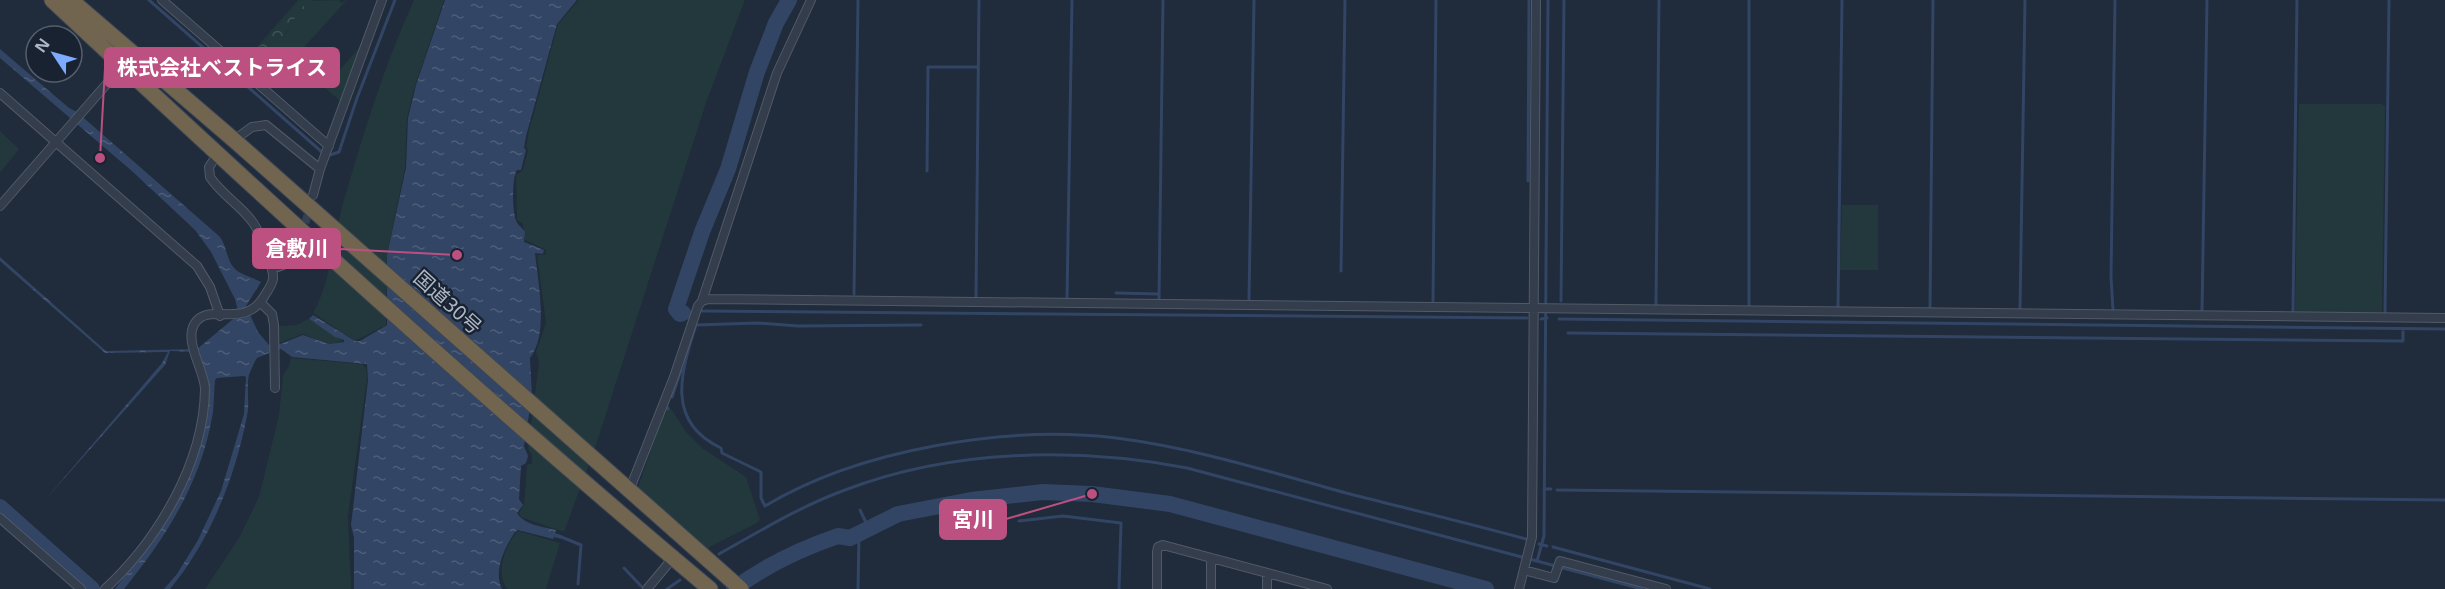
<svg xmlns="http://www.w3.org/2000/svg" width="2445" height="589" font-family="'Noto Sans','Noto Sans JP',sans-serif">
<defs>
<pattern id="forest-crowns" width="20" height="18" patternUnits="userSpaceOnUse" patternTransform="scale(1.5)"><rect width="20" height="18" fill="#22383c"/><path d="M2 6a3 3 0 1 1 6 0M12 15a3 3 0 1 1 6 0" fill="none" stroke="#405357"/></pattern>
<pattern id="water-ripples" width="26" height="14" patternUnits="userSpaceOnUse" patternTransform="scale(1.5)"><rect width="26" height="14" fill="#324564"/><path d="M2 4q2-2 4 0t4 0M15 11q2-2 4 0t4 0" fill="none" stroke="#4d5e79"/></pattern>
</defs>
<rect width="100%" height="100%" fill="#202b3b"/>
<path fill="#22383c" d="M 298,0 L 300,0 L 252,55 L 260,56 L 286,34 L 296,15 L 304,9 L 303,4 L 307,1 L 339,0 L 341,3 L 347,0 L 267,88 L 240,64 L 248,57 Z
M 414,0 L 444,0 L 414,89 L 407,118 L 405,168 L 387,254 L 386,325 L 355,341 L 313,313 C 330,284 334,237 343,203 C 363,134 384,66 414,0 Z
M 579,0 L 745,0 L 707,100 L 595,448 L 564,532 L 521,517 L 519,513 L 524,504 L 527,465 L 532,463 L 532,455 L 528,449 L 539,362 L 536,352 L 546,323 L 537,255 L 545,255 L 546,250 L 525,240 L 523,224 L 517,220 L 516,175 L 523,170 L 528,150 L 526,147 L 529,131 L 558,24 Z
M 362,45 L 341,102 L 324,87 Z
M 2299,104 L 2382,104 L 2385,106 L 2382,313 L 2295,313 Z
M 0,131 L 19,149 L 0,173 Z
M 1842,205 L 1878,205 L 1878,270 L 1840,270 Z
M 308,319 L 343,341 L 329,344 L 303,334 L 279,343 L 278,326 L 297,325 Z
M 291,358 L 362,364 L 366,368 L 367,378 L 348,517 L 351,589 L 205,589 L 239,538 L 259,497 L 279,415 L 283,375 L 288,368 Z
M 666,407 L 672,410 L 686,432 L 702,448 L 746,477 L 760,520 L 757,523 L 711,546 L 707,551 L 639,490 L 639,484 Z
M 518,531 L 560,543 L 546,589 L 507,589 C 495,572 505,545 518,531 Z"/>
<path fill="url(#forest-crowns)" d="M 300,0 L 314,0 L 303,4 L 306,14 L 302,19 L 296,16 L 278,47 L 268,55 L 260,56 L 255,60 L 252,58 L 252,55 Z"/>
<path fill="url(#water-ripples)" d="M 445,0 L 577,0 L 557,24 L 526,136 L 524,148 L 526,150 L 521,170 L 517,170 C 512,177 512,211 516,220 C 517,225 522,227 525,232 L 524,242 L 544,250 L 543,254 L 535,253 C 538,282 549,334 530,358 L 532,396 L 524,446 L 528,456 L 526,463 L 521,466 L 519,499 L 523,505 L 517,513 C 524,525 544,527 556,530 L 555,533 L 563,536 L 562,539 L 554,537 L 553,539 L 518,530 L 515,532 C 505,547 493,571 502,589 L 354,589 L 354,538 L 351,525 L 368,380 L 367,364 L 292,357 L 281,349 L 271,350 L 269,353 L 257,358 C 254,363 251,369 249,375 C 246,388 250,403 247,416 C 235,478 210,541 170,589 L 164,589 L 177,574 L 198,540 L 221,491 L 244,414 L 246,377 L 244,376 L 217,378 L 215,380 C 214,391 214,401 213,412 C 202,481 167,536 124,589 L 115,589 L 169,517 L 195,463 L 208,414 L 209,400 L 208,379 L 197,352 L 170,351 L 165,365 L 44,501 L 162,363 L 168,352 L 105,353 L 0,261 L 0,257 L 106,351 L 197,349 L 232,320 L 238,311 L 235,299 L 211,252 L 195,230 L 133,172 L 0,58 L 0,49 L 69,108 L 77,112 L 219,236 C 227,245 226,259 234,268 C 239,274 254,278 261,282 L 246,306 L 258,332 L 269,345 L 280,344 L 303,335 L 329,344 L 344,342 L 344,340 L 335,337 L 309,319 L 313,315 L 355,341 L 360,341 L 387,325 L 387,255 L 406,168 L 408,118 L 416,85 Z"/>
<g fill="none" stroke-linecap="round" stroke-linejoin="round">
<path stroke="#324564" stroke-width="3" d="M 149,0 L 323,153 L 330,155 L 339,152 L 357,98 L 395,0
M 927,171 L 928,67 L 978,67
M 1528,181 L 1529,0
M 1341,271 L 1345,0
M 1116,293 L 1159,294
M 854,294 L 858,0
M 976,298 L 979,0
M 1067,298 L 1072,0
M 1159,298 L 1163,0
M 1249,299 L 1254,0
M 1433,301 L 1436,0
M 1561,301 L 1564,0
M 1656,304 L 1659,0
M 1749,306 L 1749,0
M 1838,307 L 1842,0
M 1930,309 L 1933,0
M 2020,309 L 2025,0
M 2113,310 L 2111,277 L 2115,0
M 702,311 L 1527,318
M 2293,311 L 2297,0
M 2202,312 L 2207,0
M 2385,312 L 2389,0
M 683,313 L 692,312
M 1541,319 L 1547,318
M 1559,319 L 2445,329
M 921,325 L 798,326 L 757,323 L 696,325 C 681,372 665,422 721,448 L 722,453 L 761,472 L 761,498 L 765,506 C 860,449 1007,425 1116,438 C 1196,448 1273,473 1350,494 C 1409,509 1467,523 1526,539
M 1568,333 L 2403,341 L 2403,329
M 672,397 L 681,370
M 668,409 L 668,408
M 1544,489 L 1551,489
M 1557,490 L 2445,500
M 860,510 L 869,529
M 1019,521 L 1063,516 L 1121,523 L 1119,589
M 559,536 L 581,545 L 578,584
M 1539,544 L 1547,546
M 1553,547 L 1710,589
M 719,554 C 760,531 801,506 845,490 C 952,449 1075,447 1187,468 L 1642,589
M 1537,561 L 1544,536 L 1548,0
M 624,568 L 642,587
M 667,589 L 680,580
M 858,589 L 859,535"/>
<path stroke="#324564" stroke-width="16" d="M 683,313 L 680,314 L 676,309 L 702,232 L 728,169 L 757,72 L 776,23 L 789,0
M 0,507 L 92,589
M 734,589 C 766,565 800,549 838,536 L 850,538 L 898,514 L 971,500 L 1043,492 L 1092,494 L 1170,504 L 1486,589"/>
<path stroke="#354050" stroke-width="8" stroke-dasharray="8 4" stroke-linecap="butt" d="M 299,246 L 310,206"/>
<g stroke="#515a69" stroke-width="10">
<path id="street" d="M 162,0 L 329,146
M 0,93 L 197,266 L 210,287 L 220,316
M 234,140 L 252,127 L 266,125 L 320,169
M 313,195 L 320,169 L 382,0
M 0,206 L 125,63
M 272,268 C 286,266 294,260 299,246
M 702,301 L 708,299 L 2445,318
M 261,303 L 272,314 L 274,325 L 275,388
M 629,491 L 674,377 L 698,306 L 702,301 L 777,73 L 811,0
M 0,518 L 81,589
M 1524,570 L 1554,578 L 1560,561 L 1666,589
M 105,589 C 158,540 204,463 205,389 C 205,371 183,341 195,323 C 209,301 245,331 265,295 C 268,290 272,285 273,279 C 274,270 269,261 266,253 C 262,242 259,229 251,220 C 239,204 221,194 210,177 L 209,167 L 217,155
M 647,589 L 673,558
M 1157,589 L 1157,552 L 1158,547 L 1163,545 L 1327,589
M 1211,589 L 1211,558
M 1267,589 L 1267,573
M 1519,589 L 1532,537 L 1536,0"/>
</g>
<g stroke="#3e4756" stroke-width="17">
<path id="highway" d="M 52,0 C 267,201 484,400 710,589
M 71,0 L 234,140 L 741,589"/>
</g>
<use href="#street" stroke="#343d4b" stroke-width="8"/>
<use href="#highway" stroke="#726550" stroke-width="15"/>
</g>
<g text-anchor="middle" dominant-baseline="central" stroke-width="5" stroke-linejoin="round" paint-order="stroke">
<g font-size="20" fill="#aeb7c7" stroke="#192230">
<text transform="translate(448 302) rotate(42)">国道30号</text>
</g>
</g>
<path fill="none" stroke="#bb5081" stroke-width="2" d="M100 158L105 68M457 255L340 249M1092 494L1006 519"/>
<g fill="#bb5081" stroke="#192230" stroke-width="2">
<circle cx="100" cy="158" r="6"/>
<circle cx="457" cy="255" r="6"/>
<circle cx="1092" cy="494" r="6"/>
</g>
<g fill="#bb5081" stroke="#bb5081" stroke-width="2">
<rect x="105" y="48" width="234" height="39" rx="6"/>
<rect x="253" y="229" width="87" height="39" rx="6"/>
<rect x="940" y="500" width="66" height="39" rx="6"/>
</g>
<g font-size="21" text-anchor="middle" font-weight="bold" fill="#fff">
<text x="222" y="75">株式会社ベストライス</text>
<text x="297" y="256">倉敷川</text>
<text x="973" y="527">宮川</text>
</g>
<g transform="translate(54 54) rotate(306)"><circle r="28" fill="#192230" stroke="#555e6c" stroke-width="1.5"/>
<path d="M0-4.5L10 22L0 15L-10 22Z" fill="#7cabff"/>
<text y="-9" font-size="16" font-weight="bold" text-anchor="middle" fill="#aeb7c7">N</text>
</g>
</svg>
